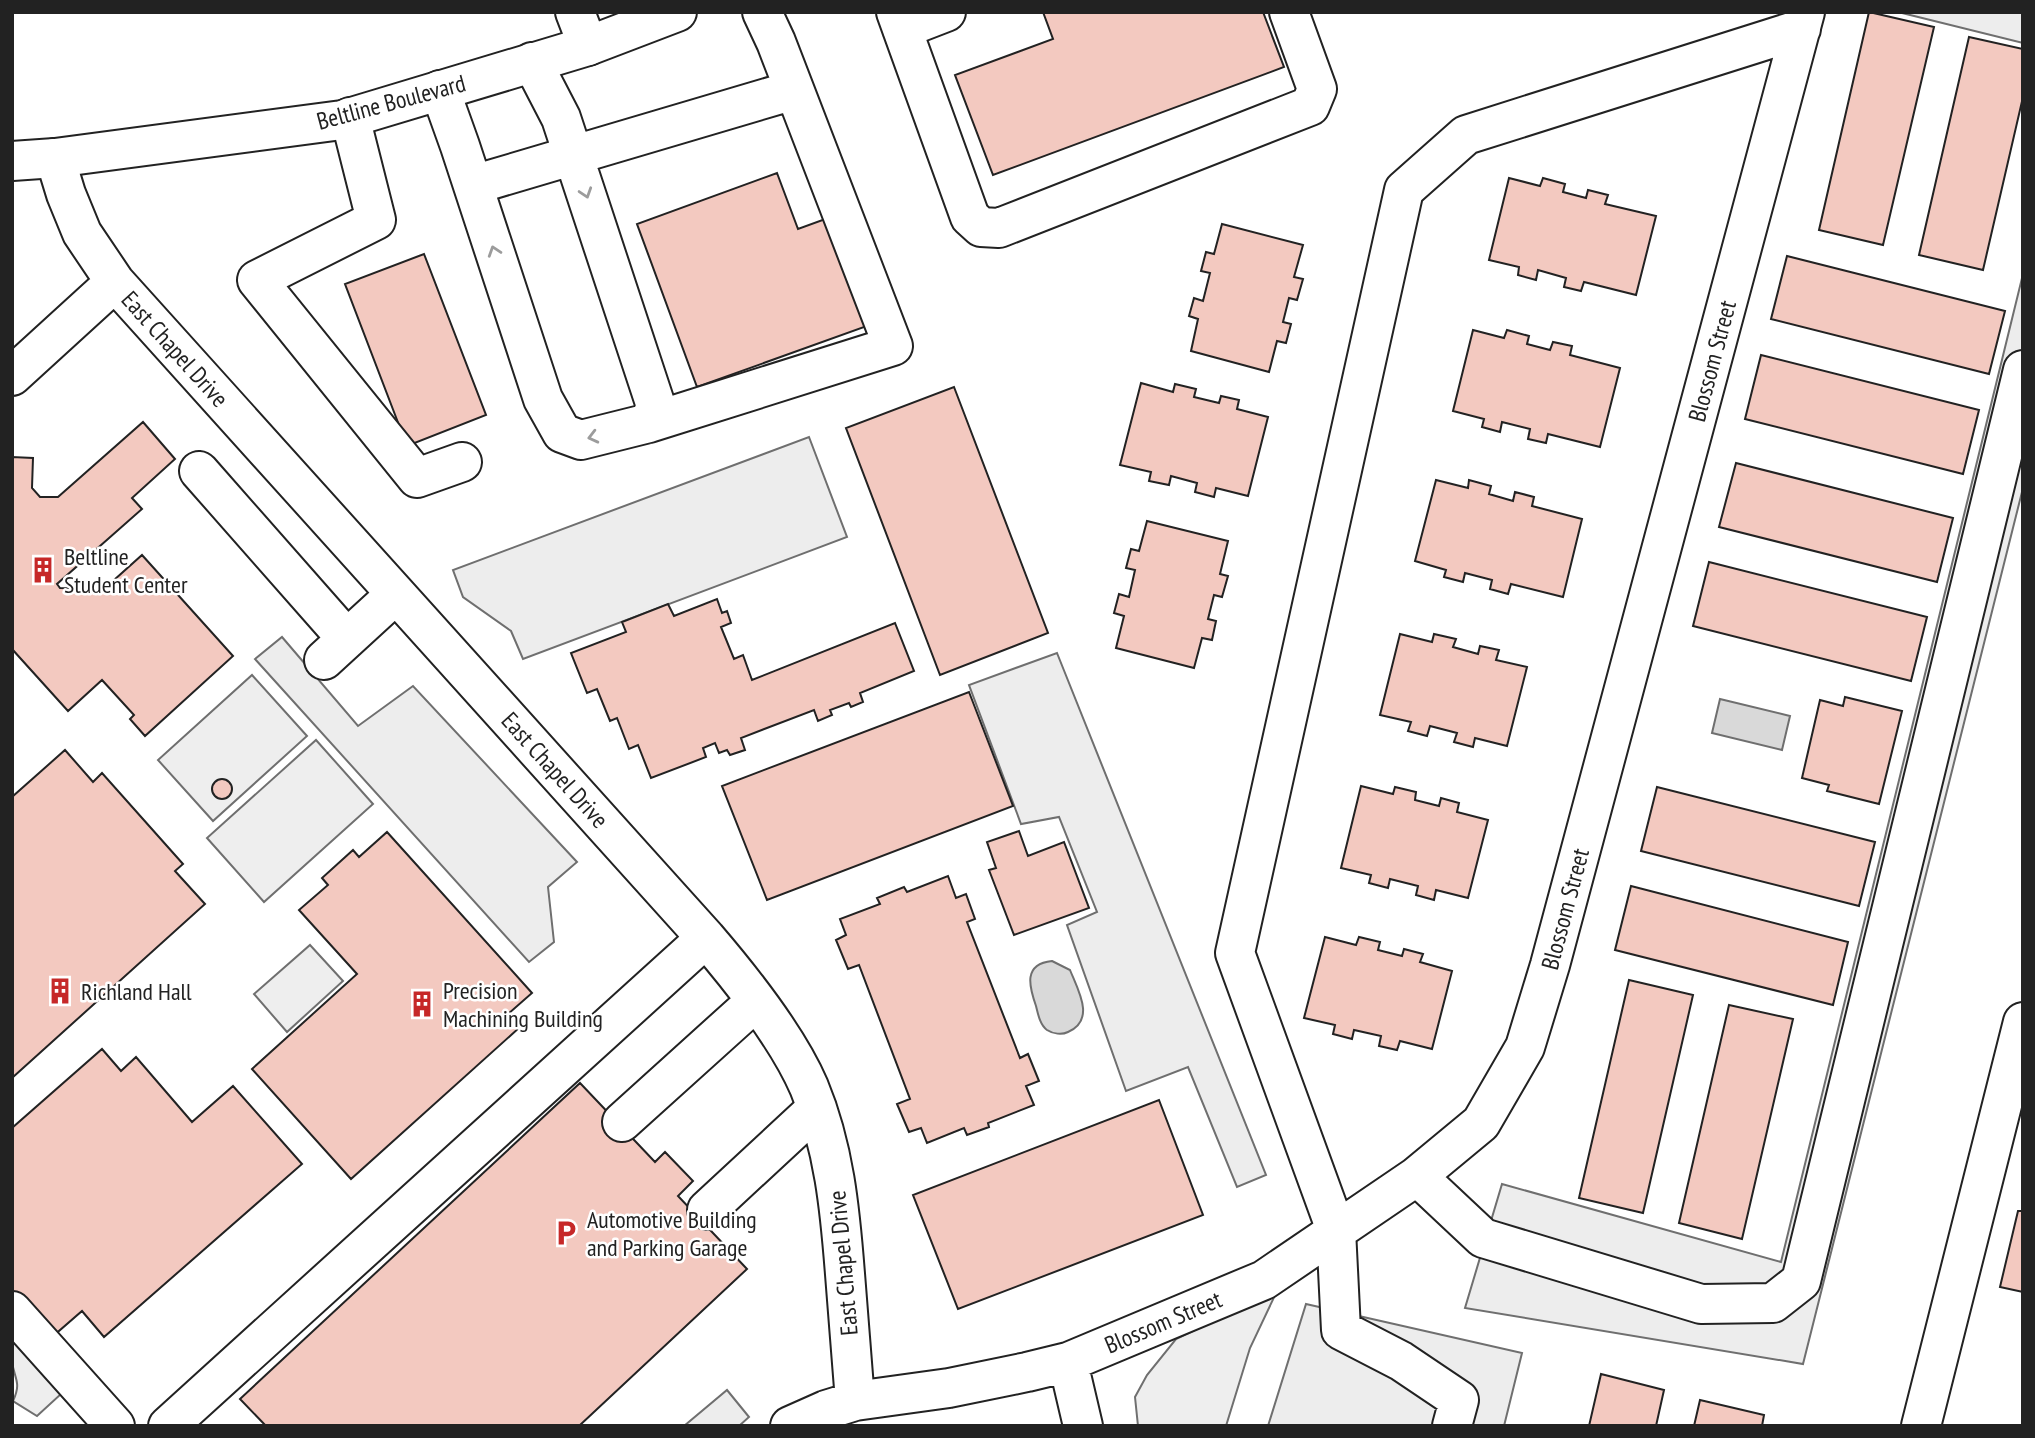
<svg xmlns="http://www.w3.org/2000/svg" width="2035" height="1438" font-family="'PT Sans Narrow',sans-serif">
<rect width="100%" height="100%" fill="#fff"/>
<path fill="#eee" stroke="#6f6f6f" stroke-width="2" d="M 252,675 L 307,736 L 213,821 L 158,760 Z
M 316,740 L 373,804 L 264,902 L 207,838 Z
M 310,945 L 343,981 L 287,1032 L 254,994 Z
M 1277,1291 L 1250,1348 L 1226,1426 L 1138,1426 L 1135,1397 L 1147,1375 L 1176,1339 Z
M 12,1337 L 61,1394 L 37,1416 L 13,1401 C 22,1382 14,1379 12,1361 C 12,1353 12,1345 12,1337 Z"/>
<path fill="#ededed" stroke="#6f6f6f" stroke-width="2" d="M 1898,12 L 2023,12 L 2023,43 Z
M 2023,274 L 2023,488 L 1803,1364 L 1465,1308 L 1502,1184 L 1781,1262 Z
M 809,437 L 847,537 L 523,659 L 511,631 L 463,597 L 453,570 Z
M 282,637 L 358,726 L 413,686 L 577,862 L 548,887 L 554,942 L 529,962 L 255,659 Z
M 1057,653 L 1266,1175 L 1237,1187 L 1188,1067 L 1126,1091 L 1067,925 L 1097,912 L 1059,817 L 1021,824 L 969,685 Z
M 1306,1304 L 1522,1353 L 1504,1426 L 1268,1426 Z
M 727,1390 L 749,1417 L 739,1426 L 684,1426 Z"/>
<path fill="#d9d9d9" stroke="#6f6f6f" stroke-width="2" d="M 1720,699 L 1790,716 L 1782,750 L 1712,733 Z
M 1052,961 L 1070,970 C 1078,990 1096,1020 1068,1032 C 1062,1035 1053,1034 1047,1030 C 1040,1025 1038,1014 1036,1006 C 1029,986 1023,964 1052,961 Z"/>
<path fill="#f3c9c0" stroke="#222" stroke-width="2" d="M 1043,12 L 1263,12 L 1284,67 L 993,175 L 955,75 L 1053,39 Z
M 1869,12 L 1934,27 L 1883,245 L 1819,230 Z
M 1969,37 L 2023,49 L 2023,97 L 1983,270 L 1919,255 Z
M 777,173 L 798,229 L 828,218 L 867,326 L 697,387 L 637,224 Z
M 1509,178 L 1540,186 L 1543,178 L 1565,184 L 1563,192 L 1586,198 L 1588,190 L 1608,195 L 1605,204 L 1656,216 L 1636,295 L 1584,282 L 1581,291 L 1564,287 L 1566,278 L 1538,270 L 1536,280 L 1518,275 L 1519,267 L 1489,260 Z
M 1222,224 L 1303,245 L 1294,277 L 1303,279 L 1297,300 L 1289,298 L 1283,322 L 1291,324 L 1286,343 L 1277,341 L 1269,372 L 1191,351 L 1198,319 L 1189,316 L 1194,298 L 1203,301 L 1210,273 L 1201,271 L 1206,252 L 1214,254 Z
M 424,254 L 486,415 L 407,446 L 345,284 Z
M 1787,256 L 2005,311 L 1989,374 L 1771,319 Z
M 1473,330 L 1504,338 L 1507,330 L 1529,336 L 1527,344 L 1550,350 L 1553,342 L 1572,346 L 1570,355 L 1620,368 L 1600,447 L 1548,434 L 1546,443 L 1528,439 L 1530,429 L 1502,422 L 1500,432 L 1482,427 L 1484,419 L 1453,411 Z
M 1761,355 L 1979,410 L 1963,474 L 1745,419 Z
M 1141,383 L 1173,392 L 1175,384 L 1196,389 L 1194,397 L 1219,403 L 1221,396 L 1239,400 L 1237,409 L 1268,417 L 1248,496 L 1216,488 L 1214,497 L 1195,492 L 1197,483 L 1171,476 L 1169,485 L 1149,481 L 1151,472 L 1120,465 Z
M 954,387 L 1048,633 L 940,675 L 846,428 Z
M 143,422 L 175,459 L 132,498 L 142,509 L 57,584 L 60,588 L 104,589 L 142,555 L 233,656 L 145,736 L 130,719 L 134,715 L 102,680 L 68,711 L 12,649 L 12,457 L 33,458 L 32,488 L 40,497 L 58,497 Z
M 1736,463 L 1953,518 L 1937,582 L 1719,527 Z
M 1436,480 L 1468,488 L 1469,480 L 1491,486 L 1489,494 L 1513,501 L 1515,492 L 1534,497 L 1532,506 L 1582,519 L 1563,597 L 1511,584 L 1508,594 L 1490,589 L 1492,580 L 1465,573 L 1463,582 L 1444,577 L 1446,570 L 1415,561 Z
M 1147,521 L 1228,541 L 1220,574 L 1228,576 L 1222,597 L 1214,595 L 1208,619 L 1216,621 L 1212,640 L 1202,638 L 1194,668 L 1116,648 L 1124,616 L 1114,613 L 1119,594 L 1129,597 L 1135,570 L 1126,568 L 1131,549 L 1139,551 Z
M 1709,562 L 1927,617 L 1911,681 L 1693,626 Z
M 717,599 L 722,613 L 727,611 L 731,623 L 721,627 L 734,659 L 743,655 L 752,680 L 895,623 L 914,671 L 860,693 L 863,702 L 851,707 L 849,703 L 830,710 L 832,715 L 818,721 L 814,710 L 741,738 L 745,750 L 730,755 L 727,750 L 719,753 L 715,743 L 703,748 L 706,757 L 651,778 L 638,745 L 629,749 L 617,718 L 610,721 L 597,689 L 587,693 L 571,653 L 626,632 L 622,622 L 668,604 L 674,616 Z
M 1400,634 L 1432,642 L 1434,634 L 1456,639 L 1453,647 L 1478,654 L 1480,646 L 1499,650 L 1496,660 L 1527,667 L 1507,746 L 1475,738 L 1473,747 L 1454,742 L 1457,733 L 1430,726 L 1427,736 L 1408,731 L 1411,722 L 1380,715 Z
M 969,692 L 1013,806 L 767,900 L 722,786 Z
M 1845,697 L 1902,711 L 1879,804 L 1827,791 L 1829,785 L 1802,778 L 1820,700 L 1843,706 Z
M 65,750 L 93,782 L 102,773 L 183,864 L 175,871 L 205,904 L 12,1078 L 12,797 Z
M212 789a10 10 0 1 1 20 0a10 10 0 1 1-20 0Z
M 1361,786 L 1393,794 L 1395,787 L 1416,792 L 1415,800 L 1439,806 L 1441,798 L 1459,803 L 1457,812 L 1488,820 L 1468,898 L 1436,890 L 1434,900 L 1416,895 L 1418,886 L 1390,879 L 1388,888 L 1369,883 L 1371,875 L 1341,868 Z
M 1657,787 L 1875,842 L 1859,906 L 1641,851 Z
M 1019,831 L 1028,856 L 1064,842 L 1089,908 L 1014,935 L 989,870 L 996,868 L 987,842 Z
M 387,832 L 532,993 L 508,1014 L 520,1027 L 351,1179 L 252,1069 L 357,974 L 299,910 L 328,885 L 322,878 L 353,850 L 359,857 Z
M 948,876 L 956,898 L 966,894 L 975,919 L 967,922 L 1020,1058 L 1028,1054 L 1039,1081 L 1026,1086 L 1034,1105 L 988,1123 L 989,1127 L 967,1135 L 964,1128 L 927,1143 L 921,1128 L 909,1132 L 897,1104 L 910,1099 L 859,965 L 848,969 L 836,940 L 846,935 L 840,919 L 880,904 L 877,898 L 904,887 L 907,892 Z
M 1631,886 L 1848,942 L 1833,1005 L 1615,950 Z
M 1325,937 L 1356,945 L 1359,937 L 1380,942 L 1378,950 L 1402,956 L 1404,949 L 1423,954 L 1420,962 L 1452,971 L 1432,1049 L 1400,1041 L 1397,1050 L 1379,1046 L 1381,1036 L 1354,1030 L 1352,1039 L 1333,1034 L 1335,1025 L 1304,1018 Z
M 1629,980 L 1693,995 L 1643,1213 L 1579,1198 Z
M 1729,1005 L 1793,1019 L 1742,1239 L 1679,1223 Z
M 102,1049 L 121,1071 L 136,1057 L 192,1122 L 233,1086 L 302,1164 L 104,1337 L 82,1311 L 52,1337 L 12,1293 L 12,1128 Z
M 580,1083 L 655,1162 L 665,1152 L 693,1181 L 678,1196 L 747,1269 L 579,1426 L 266,1426 L 240,1399 Z
M 1159,1100 L 1203,1215 L 958,1309 L 913,1195 Z
M 2018,1211 L 2023,1211 L 2023,1292 L 2000,1287 Z
M 1601,1374 L 1664,1390 L 1656,1426 L 1589,1426 Z
M 1700,1400 L 1764,1415 L 1762,1426 L 1694,1426 Z"/>
<g fill="none" stroke-linecap="round" stroke-linejoin="round">
<g stroke="#222" stroke-width="42">
<path id="minor" d="M 575,12 L 588,46
M 896,12 L 970,217 L 981,227 L 999,228 L 1310,106 L 1317,89 L 1289,12
M 902,29 L 946,12
M 440,90 L 460,146 L 543,399 L 562,433 L 581,440 L 649,423 L 656,406 L 561,118 L 532,62
M 350,117 L 376,220 L 257,280 L 417,478 L 462,462
M 55,158 L 66,194 L 82,233 L 115,282 L 706,938 C 742,980 787,1036 809,1087 C 834,1147 840,1209 845,1274 C 848,1316 852,1359 855,1401 L 826,1410 L 790,1426
M 473,185 L 794,90
M 12,376 L 115,282
M 649,423 L 893,346 L 776,42 L 762,12
M 199,471 L 347,639
M 324,660 L 396,594
M 622,1122 L 756,1001
M 1417,1176 L 1483,1238 L 1701,1304 L 1773,1303 L 1801,1281 L 2023,370
M 707,1210 L 817,1108
M 12,1311 L 115,1426
M 1068,1362 L 1083,1426
M 855,1401 L 949,1388 L 1027,1372 L 1068,1362 L 1264,1280 L 1417,1176 L 1481,1123 L 1525,1047 L 1550,965 L 1805,12
M 168,1426 L 706,938
M 1452,1426 L 1459,1400 L 1401,1361 L 1341,1330 L 1336,1230 L 1235,953 L 1404,190 L 1466,135 L 1801,29
M 1921,1426 L 2023,1022"/>
</g>
<g stroke="#222" stroke-width="42">
<path id="major" d="M 12,161 L 55,158 L 342,120 L 588,46 L 677,12"/>
</g>
<use href="#minor" stroke="#fff" stroke-width="38"/>
<use href="#major" stroke="#fff" stroke-width="38"/>
</g>
<defs><path id="oneway-chevron" d="M-2-3.5L2.5 0L-2 3.5" fill="none" stroke-width="1.6" stroke-linecap="round" stroke-linejoin="round" transform="scale(1.75)"/></defs>
<g stroke="#9c9c9c">
<use href="#oneway-chevron" transform="translate(586 193) rotate(72)"/>
<use href="#oneway-chevron" transform="translate(494 251) rotate(-108)"/>
<use href="#oneway-chevron" transform="translate(593 437) rotate(166)"/>
</g>
<defs>
<g id="building-bare" transform="scale(2.1)"><path d="M-4-6H4V6H1V3H-1V6H-4ZM-2.5-4.3h1.7v1.8h-1.7ZM.8-4.3h1.7v1.8H.8ZM-2.5-1h1.7V.8h-1.7ZM.8-1h1.7V.8H.8Z" fill="#c62828" stroke="#fff" stroke-width="2.5" paint-order="stroke"/></g>
<g id="parking-bare" transform="scale(2.1)"><path d="M-3.5-5.5H1a3.5 3.5 0 0 1 0 7H-1V5.5H-3.5ZM-1-3.4V-.6H.8a1.4 1.4 0 0 0 0-2.8Z" fill="#c62828" stroke="#fff" stroke-width="2.5" paint-order="stroke"/></g>
</defs>
<g fill-rule="evenodd">
<use href="#building-bare" x="43" y="570"/>
<use href="#building-bare" x="60" y="991"/>
<use href="#building-bare" x="422" y="1004"/>
<use href="#parking-bare" x="566" y="1233"/>
</g>
<g text-anchor="middle" dominant-baseline="central" stroke-width="5" stroke-linejoin="round" paint-order="stroke">
<g font-size="24" fill="#222" stroke="#fff">
<text transform="translate(391 102) rotate(-15)">Beltline Boulevard</text>
<text transform="translate(175 349) rotate(48)">East Chapel Drive</text>
<text transform="translate(1712 361) rotate(-75)">Blossom Street</text>
<text transform="translate(555 770) rotate(48)">East Chapel Drive</text>
<text transform="translate(1565 909) rotate(-75)">Blossom Street</text>
<text transform="translate(843 1263) rotate(-95)">East Chapel Drive</text>
<text transform="translate(1163 1322) rotate(-23)">Blossom Street</text>
</g>
<g font-size="24" fill="#222" stroke="#fff" text-anchor="start">
<text x="64" y="556">Beltline<tspan x="64" dy="28">Student Center</tspan></text>
<text x="443" y="990">Precision<tspan x="443" dy="28">Machining Building</tspan></text>
<text x="81" y="991">Richland Hall</text>
<text x="587" y="1219">Automotive Building<tspan x="587" dy="28">and Parking Garage</tspan></text>
</g>
</g>
<rect width="2035" height="1438" fill="none" stroke="#222222" stroke-width="28"/>
</svg>
